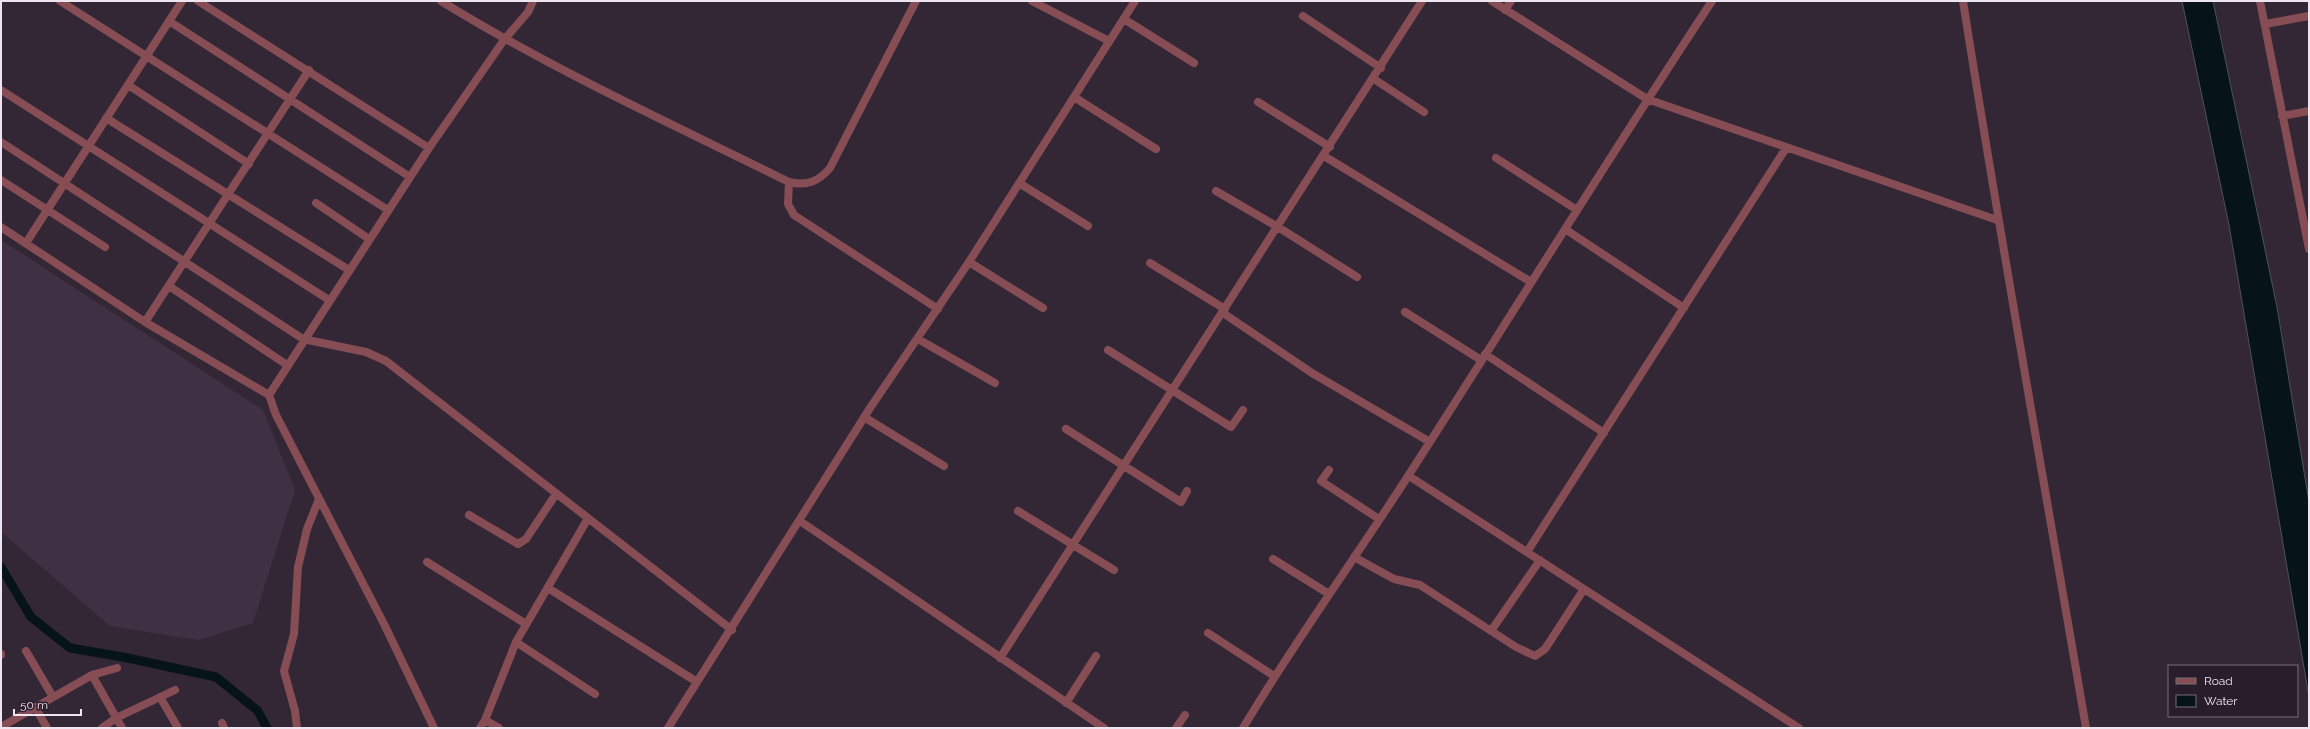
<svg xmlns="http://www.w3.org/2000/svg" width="2310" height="729" font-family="Raleway,sans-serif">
<rect width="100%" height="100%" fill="#332735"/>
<path fill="#403043" d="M 1,240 L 263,410 L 295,490 L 253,623 L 198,640 L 110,626 L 1,532 Z"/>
<path fill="#061419" stroke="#4b5359" d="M 2182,1 L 2213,1 L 2277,307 L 2309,502 L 2309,697 L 2229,225 Z"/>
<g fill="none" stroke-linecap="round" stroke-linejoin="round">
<path stroke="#061419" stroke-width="9" d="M 1,567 L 31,617 L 70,648 L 123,657 L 216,677 L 258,711 L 267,728"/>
<path stroke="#874d55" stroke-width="8" d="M 60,1 L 388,210
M 198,1 L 429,148
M 441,1 C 553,70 672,124 789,182 C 807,186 818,182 830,168 L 916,1
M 1032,1 L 1109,41
M 1492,1 L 1647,99 L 1997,220
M 1963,1 C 2001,244 2045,486 2086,728
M 2260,1 L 2309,249
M 1505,10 L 1511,1
M 1303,16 L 1381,68
M 1124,19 L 1194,63
M 169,21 L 410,177
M 2265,24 L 2309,16
M 1374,79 L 1424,112
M 128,85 L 249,164
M 1,90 L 329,300
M 1074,97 L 1156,149
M 1258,102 L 1330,147
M 2282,116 L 2309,111
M 106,118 L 349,270
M 1,142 L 303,339 L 366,352 L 386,361 L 732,630
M 1324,156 L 1531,282
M 1496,158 L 1577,210
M 1,180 L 105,247
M 789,182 L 788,204 L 794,215 L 938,309
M 1019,183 L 1088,226
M 1216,191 L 1278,227 L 1357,277
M 316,203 L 369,239
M 1,227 L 145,322 L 269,395
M 1565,229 L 1684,308
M 26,243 L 182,1
M 969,262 L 1043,308
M 1150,263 L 1225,309
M 169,286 L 287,365
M 1405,312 L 1481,360
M 1223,313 L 1312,373 L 1430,442
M 145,322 L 309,70
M 918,339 L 995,383
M 1108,350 L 1231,427 L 1243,410
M 1485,354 L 1604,433
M 864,417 L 944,466
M 1066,429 L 1181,502 L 1187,491
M 1329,470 L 1321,481 L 1379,519
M 1409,476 L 1799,728
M 1018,511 L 1114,570
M 469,515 L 518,544 L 526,539 L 556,494
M 800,521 L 1104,728
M 1527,552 L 1786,148
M 1354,557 L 1394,579 L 1420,585 L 1516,647 L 1535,656 L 1545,649 L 1584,589
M 1273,559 L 1329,594
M 427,562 L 526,624
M 548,588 L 697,682
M 1491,631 L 1540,560
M 1208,633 L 1274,676
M 516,642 L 595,694
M 26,651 L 53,697
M 1,654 L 1,655
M 1000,658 L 1422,1
M 92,675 L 117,668
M 160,697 L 178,728
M 1066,703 L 1096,656
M 35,707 L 47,728
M 485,720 L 499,728
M 222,723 L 224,728
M 1,727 L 92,675 L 122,728
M 102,728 L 116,718 L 175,690
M 297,728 L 295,711 L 284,671 L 294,634 L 298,567 L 307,529 L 319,499
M 434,728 L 385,626 L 276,415 L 269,395 L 429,148 L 504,40 L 528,12 L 533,1
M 480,728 L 485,720 L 516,642 L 587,520
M 668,728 L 870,408 L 969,262 L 1135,1
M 1176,728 L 1185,715
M 1243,728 C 1295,641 1355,559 1410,473 C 1511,316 1609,157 1712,1"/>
</g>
<rect width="2310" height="729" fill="none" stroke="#ede5ef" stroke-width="4"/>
<rect x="2168" y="665" width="130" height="52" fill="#291d2b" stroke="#776d79"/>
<rect x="2176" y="678" width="20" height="6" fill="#874d55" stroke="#776d79"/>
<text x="2204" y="685" font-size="12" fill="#ede5ef">Road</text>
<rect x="2176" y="695" width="20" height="12" fill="#061419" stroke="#776d79"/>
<text x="2204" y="705" font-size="12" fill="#ede5ef">Water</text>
<path d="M14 709v6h67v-6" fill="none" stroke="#ede5ef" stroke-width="2"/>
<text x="20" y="709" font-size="12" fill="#ede5ef" stroke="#291d2b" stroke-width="3" paint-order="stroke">50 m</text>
</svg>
